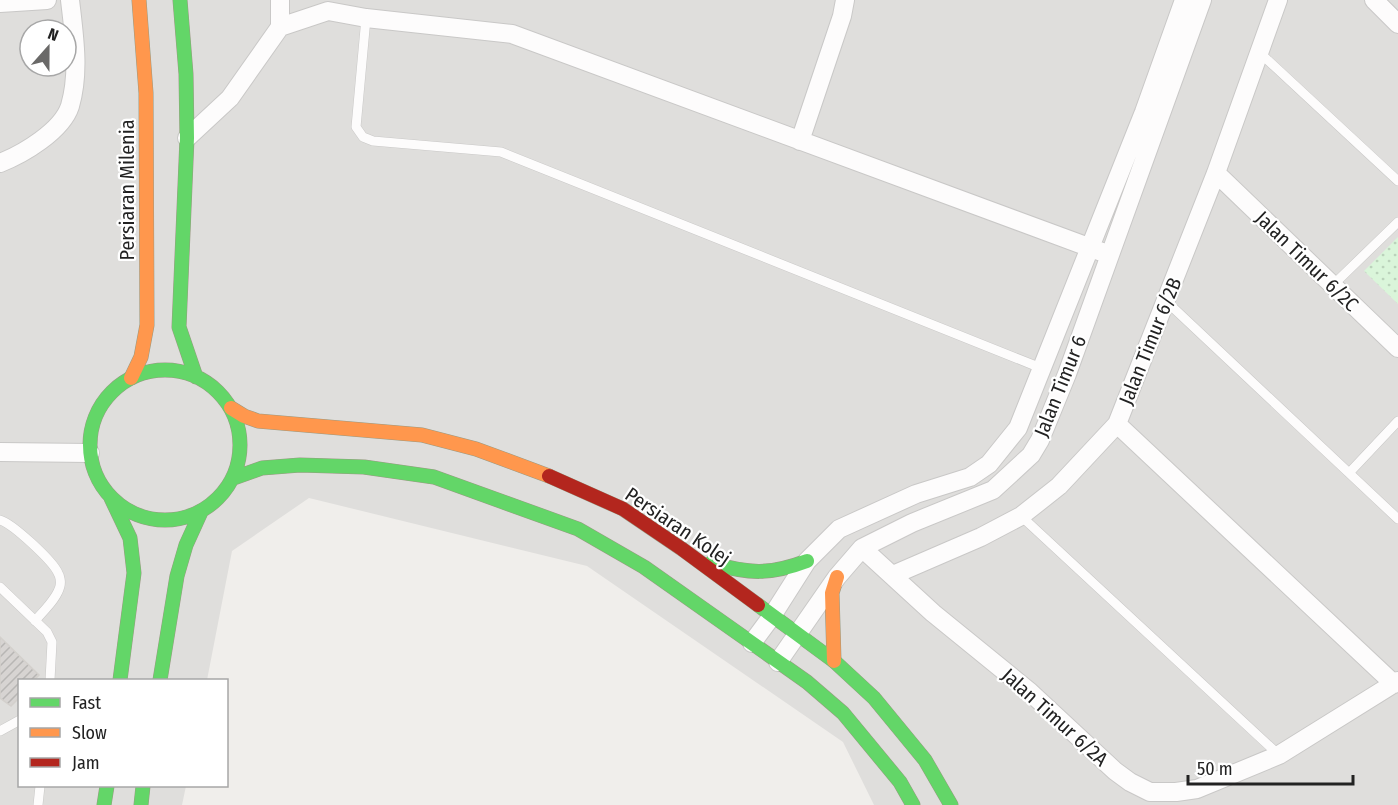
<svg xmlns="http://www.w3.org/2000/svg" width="1398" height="805" font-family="'Fira Sans Condensed',sans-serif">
<defs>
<pattern id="park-dots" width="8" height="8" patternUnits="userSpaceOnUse" patternTransform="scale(1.5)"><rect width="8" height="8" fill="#daf5da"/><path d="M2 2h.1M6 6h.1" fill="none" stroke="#bbd2bb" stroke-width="1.8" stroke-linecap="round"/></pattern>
<pattern id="building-hatch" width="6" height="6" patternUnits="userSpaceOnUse" patternTransform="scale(1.5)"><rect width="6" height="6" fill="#d7d4d2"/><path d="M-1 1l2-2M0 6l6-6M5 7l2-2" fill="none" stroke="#b8b6b4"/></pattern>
</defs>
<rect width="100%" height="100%" fill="#f0eeeb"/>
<path fill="#dfdedc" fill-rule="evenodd" d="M 0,0 L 1398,0 L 1398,805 L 874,805 L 843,742 L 587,566 L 309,498 L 232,551 L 207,680 L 20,680 L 20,786 L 186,786 L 182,805 L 0,805 ZM 30,30 L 66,30 L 66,66 L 30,66 Z"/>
<path fill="url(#park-dots)" d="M 1398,237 L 1398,304 L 1364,271 Z"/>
<path fill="url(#building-hatch)" stroke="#d3d0cc" stroke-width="1.5" d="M 0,637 L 39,675 L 34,680 L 20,680 L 20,697 L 11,706 L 0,698 Z"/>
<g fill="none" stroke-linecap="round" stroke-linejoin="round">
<g stroke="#c9c8c7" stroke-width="10">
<path id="lane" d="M 366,18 L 356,127 L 363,137 L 373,141 L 501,152 L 1041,368
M 1259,52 L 1398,181
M 1333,285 L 1398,222
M 1166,301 L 1398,519
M 1349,473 L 1398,421
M 1021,516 L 1279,755
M 0,520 C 12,523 53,561 58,573 C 60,576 61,582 60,586 C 57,599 43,611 35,621
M 0,587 L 47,632 L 52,642 L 50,680
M 0,731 L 20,720
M 38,805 L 40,786"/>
</g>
<g stroke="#c9c8c7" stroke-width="20">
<path id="street" d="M 280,0 L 280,27
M 1374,0 L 1398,24
M 0,3 L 47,0
M 187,138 L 230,98 L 280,27 L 328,11 L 366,18 L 512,34 L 1110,255
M 800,141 L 842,16 L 845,0
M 0,163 C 23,154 62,131 70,106 C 80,72 74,35 70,0
M 1216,173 L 1398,348
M 1117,424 L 1394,684
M 0,452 L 90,453
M 862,548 L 933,613 L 1030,692 L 1115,771 L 1130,782 L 1150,792 L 1176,792 L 1197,789 L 1279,755 L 1398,681
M 893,575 L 981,537 L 1021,516 L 1059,486 L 1117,424 L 1216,173 L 1278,0
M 752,643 L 772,616 L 807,561 L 839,529 L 916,494 L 970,477 L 989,464 L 1018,428 L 1144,112 L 1184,0
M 778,662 L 837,577 L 862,548 L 912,523 L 993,490 L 1031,455 L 1040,440 L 1067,374 L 1202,0"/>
</g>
<g stroke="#999a82" stroke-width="15">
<path id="fast" d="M 180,0 L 186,74 L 187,138 L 179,327 L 196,377
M90 445a75 75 0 1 1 150 0a75 75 0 1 1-150 0Z
M 234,478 L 262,468 L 300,465 L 364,467 L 434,477 L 578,529 L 644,567 L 807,682 L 843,713 L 900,782 L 913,805
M 111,498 L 130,538 L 134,573 L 120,680
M 711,563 C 749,574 770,575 807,561
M 758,605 L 834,661 L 874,698 L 925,760 L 951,805
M 160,680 L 177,576 L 186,545 L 201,512
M 104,805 L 107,786
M 141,805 L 143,786"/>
</g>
<g stroke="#999a82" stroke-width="15">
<path id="slow" d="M 131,378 L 141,357 L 147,325 L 146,93 L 139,0
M 231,408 L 244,416 L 258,421 L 422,435 L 476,449 L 549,476
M 834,661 L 832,593 L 837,577"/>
</g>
<g stroke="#999a82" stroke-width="15">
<path id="jam" d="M 549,476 L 623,509 L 682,549 L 758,605"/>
</g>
<use href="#lane" stroke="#fdfcfc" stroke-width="9"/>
<use href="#street" stroke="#fdfcfc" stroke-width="18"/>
<use href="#fast" stroke="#63d668" stroke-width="14"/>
<use href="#slow" stroke="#ff974d" stroke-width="14"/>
<use href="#jam" stroke="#b3261e" stroke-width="14"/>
</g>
<g text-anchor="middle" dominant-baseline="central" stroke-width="4.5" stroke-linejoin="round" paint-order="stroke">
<g font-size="20" fill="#222" stroke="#fff">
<text transform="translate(127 190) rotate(-90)">Persiaran Milenia</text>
<text transform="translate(1307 261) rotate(44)">Jalan Timur 6/2C</text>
<text transform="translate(1150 341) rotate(-68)">Jalan Timur 6/2B</text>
<text transform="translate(1060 386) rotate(-68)">Jalan Timur 6</text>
<text transform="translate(678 526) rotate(34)">Persiaran Kolej</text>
<text transform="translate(1055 717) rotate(42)">Jalan Timur 6/2A</text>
</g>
</g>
<rect x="18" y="679" width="210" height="108" fill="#ffffff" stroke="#a7a7a7" stroke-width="1.5"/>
<rect x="30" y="698" width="30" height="9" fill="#63d668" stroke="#a7a7a7" stroke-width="1.5"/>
<text x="72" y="709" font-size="18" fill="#222222">Fast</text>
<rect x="30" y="728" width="30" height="9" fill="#ff974d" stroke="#a7a7a7" stroke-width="1.5"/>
<text x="72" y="739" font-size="18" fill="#222222">Slow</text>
<rect x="30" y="758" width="30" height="9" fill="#b3261e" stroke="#a7a7a7" stroke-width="1.5"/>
<text x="72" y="769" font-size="18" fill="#222222">Jam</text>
<g transform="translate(48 48) rotate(21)"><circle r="28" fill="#ffffff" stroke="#a7a7a7" stroke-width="1.5"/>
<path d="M0-4.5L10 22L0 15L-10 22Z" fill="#6a6968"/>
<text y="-9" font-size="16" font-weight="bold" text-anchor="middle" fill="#222222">N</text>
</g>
<path d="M1188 775v9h165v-9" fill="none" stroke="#222222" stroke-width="3"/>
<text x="1197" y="775" font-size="18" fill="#222222" stroke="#ffffff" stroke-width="4.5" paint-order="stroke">50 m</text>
</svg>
